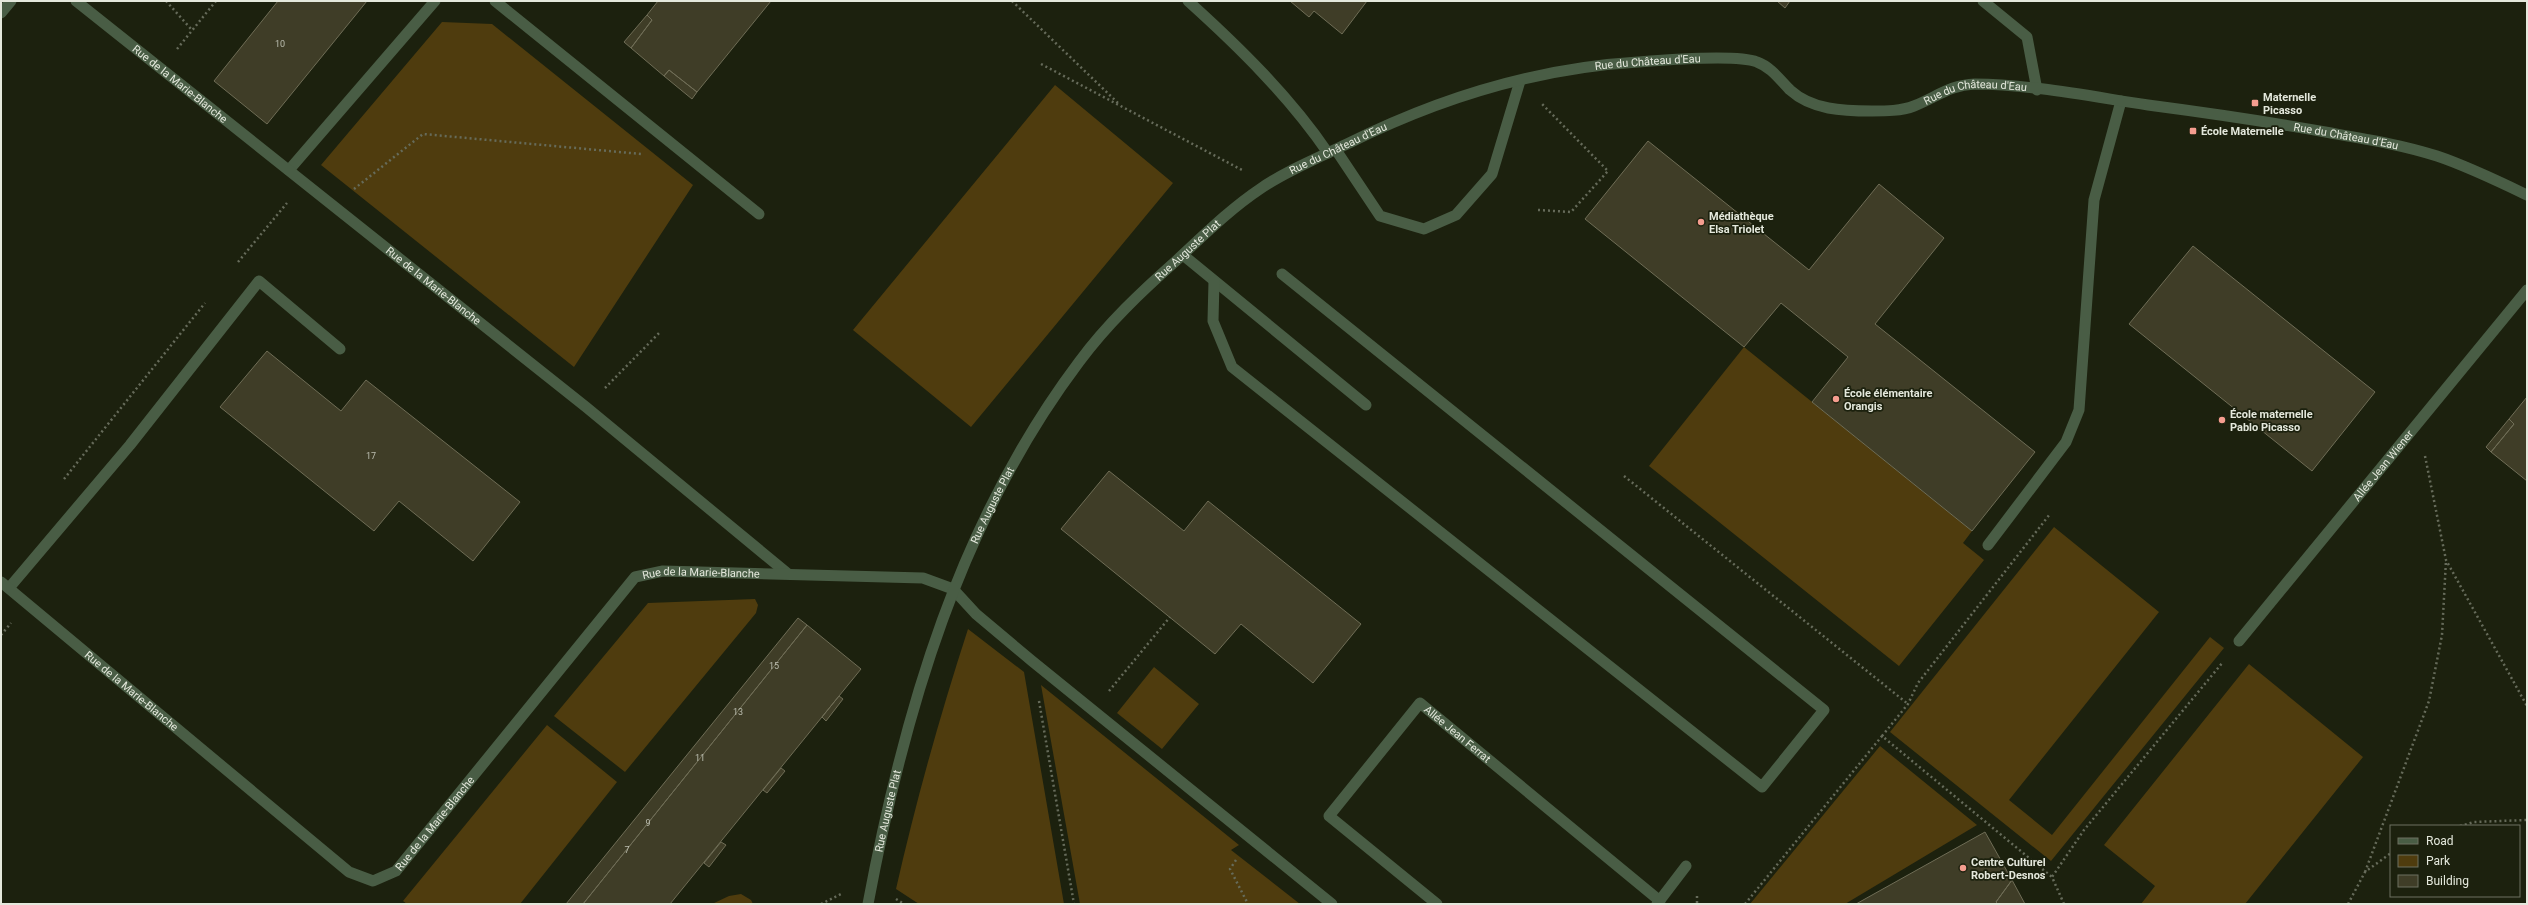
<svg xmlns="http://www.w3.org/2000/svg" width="2528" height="905" font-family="Roboto,sans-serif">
<rect width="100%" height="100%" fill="#1c210e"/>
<path fill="#4f3c0e" d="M 442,22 L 492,24 L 693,185 L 574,367 L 321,165 Z
M 1055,85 L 1173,183 L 971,427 L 853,330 Z
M 1744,347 L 1972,531 L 1963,543 L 1984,560 L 1899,666 L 1649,466 Z
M 2054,527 L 2159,612 L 2009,800 L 2052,835 L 2210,637 L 2224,648 L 2051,861 L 1890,732 Z
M 755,599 L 758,605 L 756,613 L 625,772 L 554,716 L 648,603 Z
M 968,629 L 1024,672 L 1064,904 L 919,904 L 896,889 C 916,801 940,715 968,629 Z
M 2249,664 L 2363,757 L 2245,904 L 2141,904 L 2155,886 L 2104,845 Z
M 1154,667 L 1199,704 L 1162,749 L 1117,713 Z
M 1041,685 L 1239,845 L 1231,850 L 1300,904 L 1080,904 Z
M 547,725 L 617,782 L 520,904 L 407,904 L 403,901 Z
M 1880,746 L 1977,825 L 1845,904 L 1750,904 Z
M 741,894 L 751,900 L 753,904 L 712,904 L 729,896 Z"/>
<path fill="#3f3d27" stroke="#6f6d56" d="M 278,1 L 367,1 L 267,124 L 214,81 Z
M 658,1 L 771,1 L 697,92 L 669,70 L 664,76 L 631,48 L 652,20 L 647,15 Z
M 1290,1 L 1367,1 L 1342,34 L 1314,11 L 1309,17 Z
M 1777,1 L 1790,1 L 1785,8 Z
M 647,15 L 652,20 L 631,48 L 624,42 Z
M 669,70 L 697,92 L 692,99 L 664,76 Z
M 1648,141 L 1809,270 L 1879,184 L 1944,238 L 1875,324 L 2035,452 L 1972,531 L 1812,402 L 1848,357 L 1781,303 L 1744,347 L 1585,219 Z
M 2193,246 L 2375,392 L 2312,471 L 2129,324 Z
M 267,351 L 341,411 L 366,380 L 520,502 L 473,561 L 399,501 L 374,531 L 220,407 Z
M 2527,397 L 2527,481 L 2491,452 L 2514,424 L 2509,419 Z
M 2509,419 L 2514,424 L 2491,452 L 2486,447 Z
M 1109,471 L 1184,531 L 1208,501 L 1361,624 L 1313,683 L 1241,624 L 1215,654 L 1061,529 Z
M 798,618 L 807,625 L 583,904 L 566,904 Z
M 807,625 L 861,669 L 839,696 L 670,904 L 583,904 Z
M 839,696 L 843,699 L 826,721 L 822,717 Z
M 781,768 L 785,771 L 767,793 L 763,790 Z
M 1985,832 L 2012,880 L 1996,902 L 1998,904 L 1856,904 Z
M 721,842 L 726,845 L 709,867 L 704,863 Z
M 2012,880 L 2025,904 L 1998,904 L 1996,902 Z"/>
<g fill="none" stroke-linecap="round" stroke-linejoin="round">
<path stroke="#666b5a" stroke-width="2.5" stroke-dasharray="2 3" stroke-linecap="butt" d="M 166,1 L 192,30
M 1012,1 L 1118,103
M 177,49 L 216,1
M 1041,64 L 1242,170
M 354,189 L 423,134 L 641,154
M 1538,210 L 1571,212 L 1608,171 L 1541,103
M 238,262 L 287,203
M 605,388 L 661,331
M 2425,456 L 2446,560 L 2527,706
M 1624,476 L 1908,704
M 64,479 L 205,303
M 1,635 L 11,623
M 1109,691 L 1170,617
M 1039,701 L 1074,904
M 1882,736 L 1908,704 L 1918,683 L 2050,514
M 2460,826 L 2474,822 L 2527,820
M 1236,860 L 1230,869 L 1248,904
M 2365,872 L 2429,701 L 2442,635 L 2446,560
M 1697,896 L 1697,904
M 896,899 L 904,904
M 821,904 L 843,893
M 1745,904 L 1882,736 L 2052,877
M 2064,904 L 2052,877 L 2084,830 L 2223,662
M 2348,904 L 2365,872 L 2391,853"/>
<g stroke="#495d45" stroke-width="11">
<path d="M 495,1 L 759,214"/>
<path d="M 1336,150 L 1380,216 L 1424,229 L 1456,215 L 1492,174 L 1520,81"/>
<path d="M 289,170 L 435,1"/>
<path d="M 1183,255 L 1366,405"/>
<path d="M 1214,281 L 1213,321 L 1232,367 L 1762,787 L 1824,710 L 1282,274"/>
<path d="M 1988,545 L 2066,442 L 2079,410 L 2094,200 L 2121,101"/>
<path d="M 9,588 L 130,445 L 259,281 L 340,349"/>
<path d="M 953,589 L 976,614 L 1032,661 L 1332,904"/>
<path id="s1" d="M 2239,641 L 2527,290"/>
</g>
<g stroke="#495d45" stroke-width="11">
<path id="s2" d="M 76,1 L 586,407 L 787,573"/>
<path d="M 1188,1 C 1239,47 1289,96 1328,153"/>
<path d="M 1983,1 L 2027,37 L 2037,90"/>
<path d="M 1,13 L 11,1"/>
<path id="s3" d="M 1,582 L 349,872 L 373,881 L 396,871 L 635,577 L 663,571 L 923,578 L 953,589"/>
<path id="s4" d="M 868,904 C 904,712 960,520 1079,362 C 1107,324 1142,291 1177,260 C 1203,236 1230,209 1260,189 C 1286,171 1318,158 1347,144 C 1437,99 1537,68 1638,62 C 1663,60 1737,54 1757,62 C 1771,67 1780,80 1790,90 C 1812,110 1843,111 1872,111 C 1886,111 1901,111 1914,106 C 1937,97 1949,85 1975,84 C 2029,84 2094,97 2148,105 C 2209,113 2270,122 2331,133 C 2366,139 2403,145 2437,156 C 2467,166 2498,181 2527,195"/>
<path id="s5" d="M 1437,904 L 1329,816 L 1420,703 L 1660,901"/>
<path d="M 1657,904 L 1686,866"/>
</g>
</g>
<g fill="#f59d8f" stroke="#1c210e" stroke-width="1.5">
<rect x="2251" y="99" width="8" height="8" rx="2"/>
<rect x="2189" y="127" width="8" height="8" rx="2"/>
<circle cx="1701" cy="222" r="4"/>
<circle cx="1836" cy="399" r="4"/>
<circle cx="2222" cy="420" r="4"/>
<circle cx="1963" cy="868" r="4"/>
</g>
<g text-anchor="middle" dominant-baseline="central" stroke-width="3.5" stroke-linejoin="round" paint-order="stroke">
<g font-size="9" fill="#bbbdaf">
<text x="280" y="44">10</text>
<text x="371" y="456">17</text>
<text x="774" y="666">15</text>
<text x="738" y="712">13</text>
<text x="700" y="758">11</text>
<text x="648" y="823">9</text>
<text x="627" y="850">7</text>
</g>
<g font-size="11" fill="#e4e8dc" stroke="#1c210e">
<text stroke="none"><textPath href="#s4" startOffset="1250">Rue du Château d'Eau</textPath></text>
<text stroke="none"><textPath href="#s2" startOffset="133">Rue de la Marie-Blanche</textPath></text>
<text stroke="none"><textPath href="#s4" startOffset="1597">Rue du Château d'Eau</textPath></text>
<text stroke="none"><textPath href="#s4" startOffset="1973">Rue du Château d'Eau</textPath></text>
<text stroke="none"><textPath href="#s4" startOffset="926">Rue du Château d'Eau</textPath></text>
<text stroke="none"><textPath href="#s4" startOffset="743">Rue Auguste Plat</textPath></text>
<text stroke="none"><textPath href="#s2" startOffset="457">Rue de la Marie-Blanche</textPath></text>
<text stroke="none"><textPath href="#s1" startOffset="227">Allée Jean Wiener</textPath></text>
<text stroke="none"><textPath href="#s4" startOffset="419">Rue Auguste Plat</textPath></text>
<text stroke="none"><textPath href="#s3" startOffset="949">Rue de la Marie-Blanche</textPath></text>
<text stroke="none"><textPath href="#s3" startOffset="170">Rue de la Marie-Blanche</textPath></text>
<text stroke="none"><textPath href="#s5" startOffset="333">Allée Jean Ferrat</textPath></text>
<text stroke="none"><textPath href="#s4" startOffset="95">Rue Auguste Plat</textPath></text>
<text stroke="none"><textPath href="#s3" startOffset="565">Rue de la Marie-Blanche</textPath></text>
</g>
<g font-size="11" font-weight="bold" fill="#e4e8dc" stroke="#1c210e" text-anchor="start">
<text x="2263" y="97">Maternelle<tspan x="2263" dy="13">Picasso</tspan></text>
<text x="2201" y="131">École Maternelle</text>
<text x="1709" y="216">Médiathèque<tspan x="1709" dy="13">Elsa Triolet</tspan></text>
<text x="1844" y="393">École élémentaire<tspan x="1844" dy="13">Orangis</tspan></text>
<text x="2230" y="414">École maternelle<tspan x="2230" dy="13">Pablo Picasso</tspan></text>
<text x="1971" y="862">Centre Culturel<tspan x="1971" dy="13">Robert-Desnos</tspan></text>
</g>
</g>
<rect width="2528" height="905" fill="none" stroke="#e4e8dc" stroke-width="4"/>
<rect x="2390" y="825" width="130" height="72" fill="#1c210e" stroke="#6c7160"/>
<rect x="2398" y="838" width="20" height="6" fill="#495d45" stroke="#6c7160"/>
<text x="2426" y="845" font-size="12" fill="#e4e8dc">Road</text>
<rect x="2398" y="855" width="20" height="12" fill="#4f3c0e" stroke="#6c7160"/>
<text x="2426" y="865" font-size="12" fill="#e4e8dc">Park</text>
<rect x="2398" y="875" width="20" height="12" fill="#3f3d27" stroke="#6c7160"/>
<text x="2426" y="885" font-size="12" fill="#e4e8dc">Building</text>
</svg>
